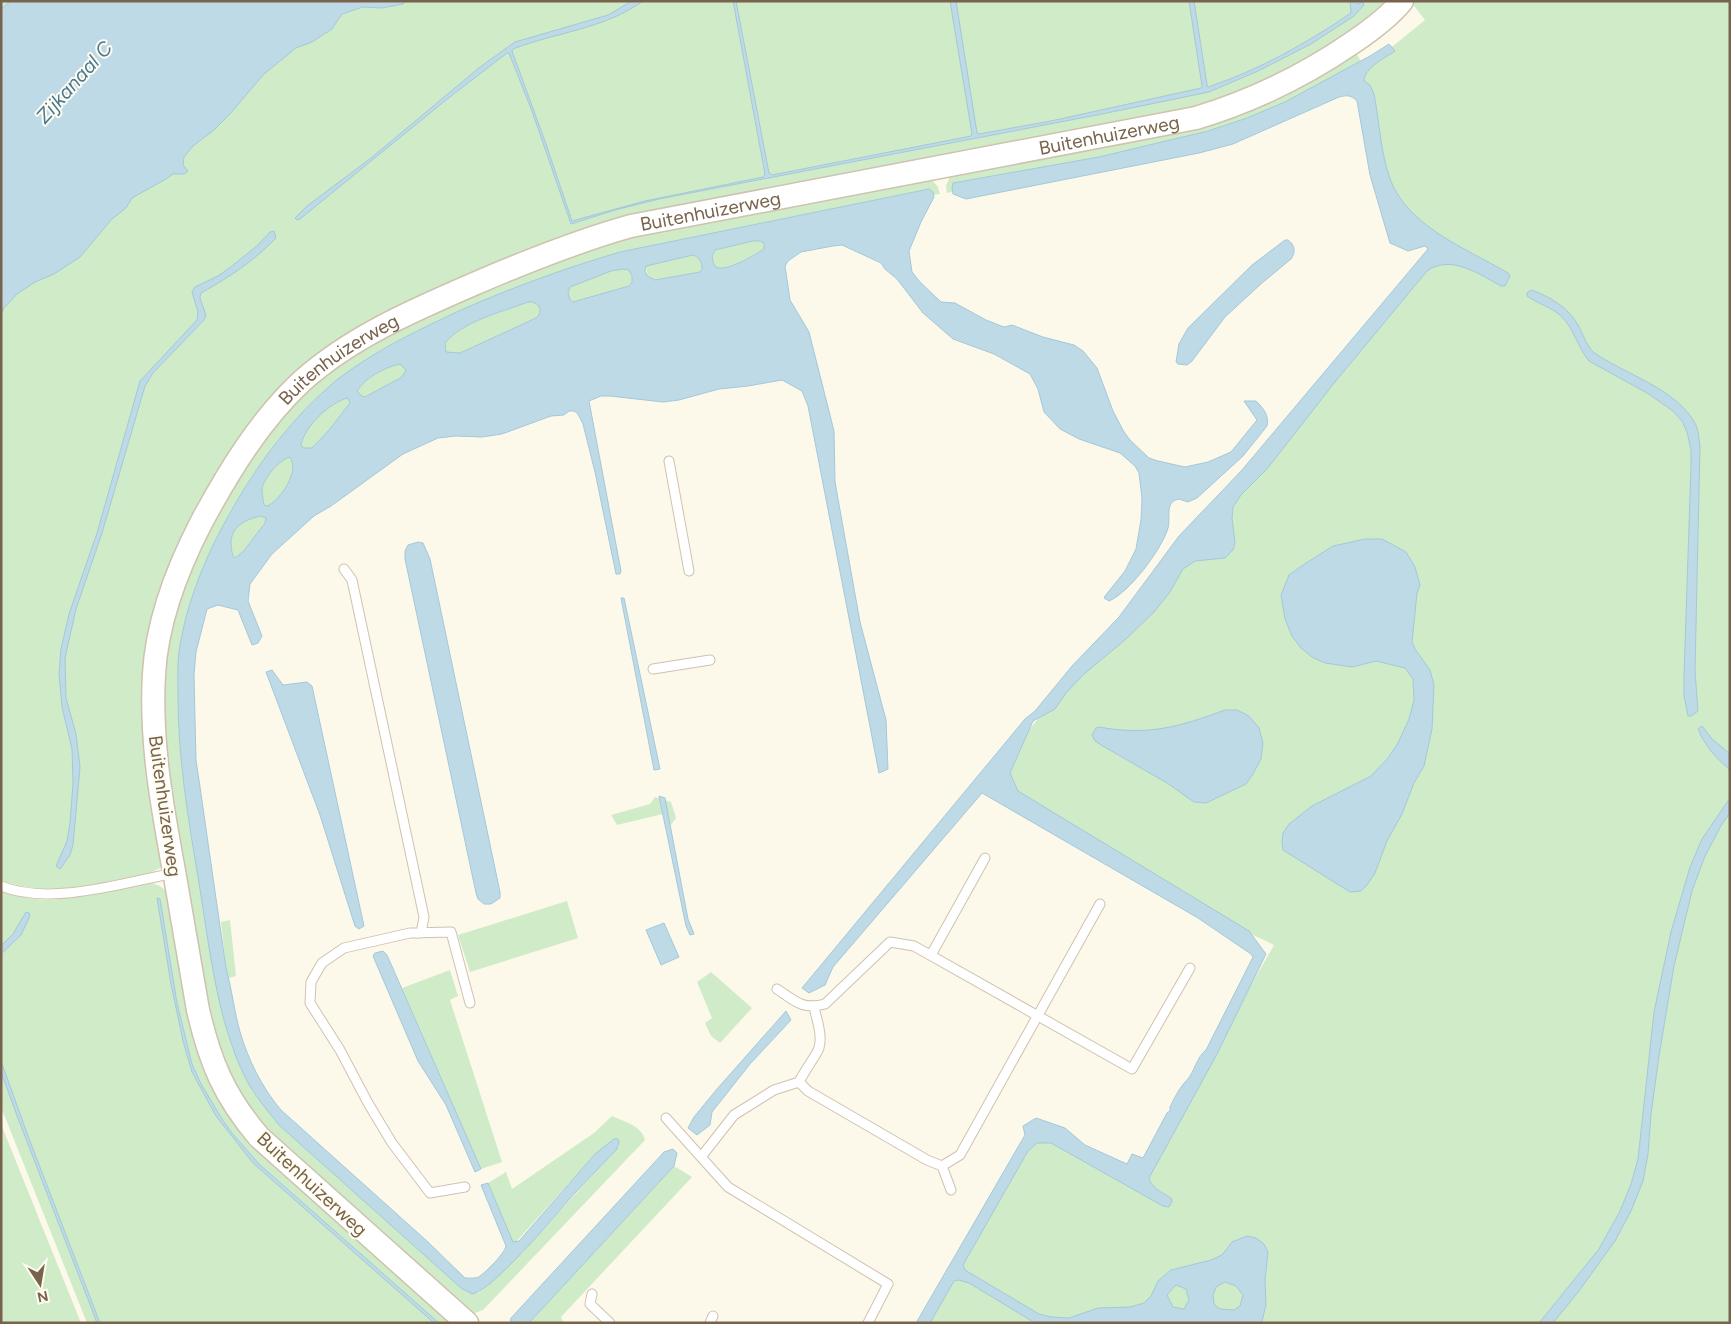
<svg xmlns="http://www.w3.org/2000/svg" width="1731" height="1324" font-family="Figtree,sans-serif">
<rect width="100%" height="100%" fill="#fdf9ea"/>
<path fill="#d0ebc8" d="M 1,1 L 1392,1 L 1353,35 L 1226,103 L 647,216 L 303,373 L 159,608 L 163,864 L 160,868 L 150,873 C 102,882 49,899 1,880 Z
M 1412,1 L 1730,1 L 1730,1323 L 924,1323 L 1029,1137 L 1046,1132 L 1129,1174 L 1145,1169 L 1274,945 L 1201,910 L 986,782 L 1080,668 L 1440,248 L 1398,214 L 1357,81 L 1388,50 L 1425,20 L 1411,2 Z
M 1354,50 L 1361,61 C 1324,82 1286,104 1246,118 C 1152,152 1051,166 953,183 L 952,192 L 947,193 L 946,186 L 950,176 L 1132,137 Z
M 932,180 L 938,187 L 940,194 L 934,195 L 933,192 L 929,189 L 620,252 C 566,268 514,287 463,309 C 419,329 378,349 340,379 C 293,415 257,464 229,515 C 205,557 186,605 179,653 C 177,668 178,683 178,698 C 178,756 187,812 197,869 C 206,921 214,973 225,1024 C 245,1106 303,1147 364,1198 C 402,1230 440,1262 478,1293 L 487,1286 L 521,1254 L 619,1146 L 614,1139 L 595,1154 L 515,1243 L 513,1243 L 488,1183 L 506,1172 L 512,1189 L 594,1133 L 612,1116 C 625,1122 642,1126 645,1140 L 483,1310 L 475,1313 L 470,1313 L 261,1128 L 215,1049 L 164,779 L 163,643 L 204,530 L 291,401 L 358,347 L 587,245 Z
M 753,241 L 760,241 L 764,243 L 764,249 C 755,254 726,273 716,267 C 713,265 713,260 712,256 L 715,250 Z
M 693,255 C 700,258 702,262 702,269 L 700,272 L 654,280 L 647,276 L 646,266 Z
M 623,269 L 629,270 L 632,276 L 632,282 L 629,286 L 573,302 L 570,301 L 568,293 L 570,287 L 611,271 Z
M 528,302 C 539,301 544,311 536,318 L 460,353 L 446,353 L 445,343 C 463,321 502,312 528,302 Z
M 400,364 L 406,370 L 402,377 L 365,397 L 362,396 L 357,391 C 366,378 385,367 400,364 Z
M 348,398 L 350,403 L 329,430 L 312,448 L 303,448 L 301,445 C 304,426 330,402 348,398 Z
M 290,457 C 301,472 280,498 268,507 L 264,505 C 263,500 262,494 262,489 C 263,479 280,459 290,457 Z
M 261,516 L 266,518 L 265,523 L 243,552 L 235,558 L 233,556 C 226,532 237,521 261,516 Z
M 655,797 L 671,802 L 676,818 L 671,825 L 663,814 L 617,825 L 611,815 L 650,804 Z
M 152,883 L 160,886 L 166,891 L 218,1091 L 456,1323 L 87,1323 L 1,1107 L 1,891 C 19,897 36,900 55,900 Z
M 567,901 L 578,938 L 470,972 L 458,935 Z
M 230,920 L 236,976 L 229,978 L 226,968 L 221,922 Z
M 450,970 L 458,996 L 450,1000 L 502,1162 L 481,1169 L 402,988 Z
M 711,972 L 752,1008 L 720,1043 L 711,1036 L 705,1023 L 712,1018 L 697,982 Z
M 1,1124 L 81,1323 L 1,1323 Z
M 674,1166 L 692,1177 L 561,1317 L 564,1323 L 529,1323 Z"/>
<path fill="#bedae7" stroke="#a4c8d9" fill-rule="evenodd" d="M 11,1 L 406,1 L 403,4 L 382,8 L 363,7 L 342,14 L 332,29 L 312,42 L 296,48 L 264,74 L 229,115 L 214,130 L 193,146 L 184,157 L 183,165 L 188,171 L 184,174 L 173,174 L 166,179 L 132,198 L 126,208 L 112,219 L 80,257 L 54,274 L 35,282 L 17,294 L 4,308 L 1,315 L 1,9 Z
M 632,1 L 643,1 C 604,29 557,32 513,49 L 512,51 L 546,144 L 572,221 L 645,201 L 763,177 L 765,174 L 733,1 L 736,1 L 769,173 L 772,175 L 971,136 L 972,134 L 950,1 L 956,1 L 977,133 L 979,134 L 1051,121 L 1201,88 L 1202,86 L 1189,1 L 1194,1 L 1207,85 L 1208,87 C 1259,70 1307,43 1351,13 L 1350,1 L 1356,1 L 1357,4 L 1363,2 L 1364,5 L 1354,16 L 1311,44 L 1258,71 L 1209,92 L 1102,114 L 659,199 L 615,210 L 571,224 L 532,111 L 509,53 L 507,53 L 446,100 L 300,219 L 297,220 L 295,218 L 307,206 L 371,158 L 480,67 L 515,42 L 608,15 Z
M 1389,44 L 1395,51 C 1385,58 1364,68 1364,81 L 1370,85 L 1374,94 C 1379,119 1380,145 1387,169 C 1400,224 1464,247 1508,273 L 1510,276 L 1505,286 L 1501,286 C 1479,274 1451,254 1427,271 L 1335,382 L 1267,469 L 1241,495 L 1233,507 L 1232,518 L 1235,543 L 1233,550 L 1225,558 L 1195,561 L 1183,569 L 1170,592 L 1154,612 L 1125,640 L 1084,674 L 1067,692 L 1055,709 L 1033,721 L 1010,773 L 1018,791 L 1249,931 L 1266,954 L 1216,1056 L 1149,1178 C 1151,1188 1163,1193 1171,1198 L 1172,1201 L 1169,1207 L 1163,1206 L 1051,1143 L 1037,1143 L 1028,1151 L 963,1265 L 965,1270 L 1039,1314 L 1051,1317 L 1069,1318 L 1098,1308 L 1130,1307 L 1144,1303 L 1151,1296 L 1158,1281 L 1171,1270 L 1211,1260 L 1222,1255 L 1232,1242 L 1247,1236 L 1256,1238 L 1264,1244 L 1268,1252 L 1265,1280 L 1266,1305 L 1262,1321 L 1261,1323 L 1035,1323 L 969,1283 L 959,1280 L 954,1281 L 930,1323 L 916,1323 L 1025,1135 L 1023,1126 L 1036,1118 L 1065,1128 L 1085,1145 L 1127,1164 L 1132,1154 L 1143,1158 L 1167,1113 L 1170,1111 L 1170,1107 C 1175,1097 1179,1088 1187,1080 C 1195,1071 1196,1058 1206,1050 L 1253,957 L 1251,954 L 1198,918 L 982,793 L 833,967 L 825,985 L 809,993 L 802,988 L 1025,719 L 1035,711 L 1072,666 L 1119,617 L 1179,536 L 1242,470 L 1428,249 L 1425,246 L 1408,251 L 1390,243 L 1370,175 L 1357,101 C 1351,95 1347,95 1339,97 L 1233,144 L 1199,153 L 966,199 L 953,194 L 952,188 L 953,183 L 1099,157 L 1208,131 L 1247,118 L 1285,102 L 1370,56 ZM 1225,1282 L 1236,1286 L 1243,1295 L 1240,1306 L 1234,1310 L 1220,1309 L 1214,1304 L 1213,1295 L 1216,1287 ZM 1176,1285 L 1186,1289 L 1189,1300 L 1184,1309 L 1173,1307 L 1167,1295 Z
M 929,189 L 933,192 L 934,197 L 921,222 L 909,251 L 912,272 L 920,282 L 941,302 L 955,303 L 986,320 L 1004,327 L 1012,325 L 1043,337 L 1074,345 L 1083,351 L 1097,368 L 1113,411 L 1124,432 L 1130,440 L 1149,458 L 1158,461 L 1185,467 L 1208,462 L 1231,452 L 1257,420 L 1244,401 L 1256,401 C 1264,409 1269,415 1267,426 L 1243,456 L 1197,498 L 1188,502 L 1179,499 C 1164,502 1171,517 1168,528 C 1162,549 1129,593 1109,601 L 1104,598 L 1105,596 L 1125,571 L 1136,549 L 1141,520 L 1142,498 L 1139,473 L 1135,466 L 1120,453 L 1079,439 L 1060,429 L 1044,412 L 1038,389 L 1030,374 L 994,354 L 953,339 L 923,313 L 897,279 L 885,269 L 881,263 L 842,245 L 833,246 L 801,252 L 788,261 L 785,266 L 790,300 L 809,332 L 834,431 L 835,482 L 860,622 L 886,720 L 888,769 L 879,773 L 808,406 L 802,391 L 782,380 L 748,386 L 719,389 L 679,400 L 663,402 L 610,396 L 601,396 L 589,401 L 621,571 L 620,574 L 616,574 L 595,472 L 583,424 L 578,414 L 574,411 L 569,411 L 564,415 L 551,416 L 502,434 L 482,437 L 456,436 L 438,438 L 403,454 L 331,506 L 314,516 L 272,554 L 250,584 L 248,601 L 262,636 L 258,643 L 252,645 L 238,610 L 218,605 L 207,609 L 196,652 L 194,675 L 196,761 L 199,780 L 226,968 C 232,989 234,1011 240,1032 C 248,1059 262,1088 281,1110 L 428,1242 L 465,1278 C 470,1278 476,1279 480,1276 C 487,1271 505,1253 506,1246 L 481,1185 L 488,1183 L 513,1242 L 519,1241 L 595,1154 L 614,1139 L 618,1139 L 619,1142 L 617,1149 C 603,1164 589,1178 575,1193 C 557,1213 493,1291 472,1294 L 461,1288 L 279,1125 C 267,1110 255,1096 246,1079 C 216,1020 209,942 198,877 C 188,817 178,758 178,697 C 178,682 177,667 179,652 C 186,604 205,557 229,515 C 257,464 293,416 338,379 C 376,350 418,330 461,310 C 513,287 566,268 620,252 ZM 753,241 L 760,241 L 764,243 L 764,249 C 756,254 726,273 716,267 C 713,265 713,260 712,256 L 715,250 ZM 693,255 C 700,258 702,262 702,269 L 700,272 L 655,280 L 647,276 L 645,271 L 646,266 ZM 623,269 L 629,270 L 632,276 L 632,282 L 629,286 L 573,302 L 570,300 L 568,293 L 570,287 L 611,271 ZM 528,302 C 539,301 544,311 536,318 L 460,353 L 446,352 L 445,343 C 463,321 502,312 528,302 ZM 400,364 L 406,370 L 402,377 L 365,397 L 362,396 L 357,391 C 365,378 385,367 400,364 ZM 348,398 L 350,403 L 329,430 L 312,448 L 303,448 L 301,445 C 304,427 330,402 348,398 ZM 290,457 C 300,472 281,498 268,506 L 264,505 C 263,500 262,494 262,489 C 263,479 280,459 290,457 ZM 261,516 L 266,518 L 265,523 L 243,552 L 235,558 L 233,556 C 226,532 238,521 261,516 Z
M 274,231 L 276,238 C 254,261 228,278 201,293 L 200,298 L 206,315 L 204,320 L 153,373 L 145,386 L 102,533 L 76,609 L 65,658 L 66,698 L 76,734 L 80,767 L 73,845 L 70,855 L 60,869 L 56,866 L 67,841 L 70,823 L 73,783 L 72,749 L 62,707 L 59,674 L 61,649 L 69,614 L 97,533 L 140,381 L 197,320 L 198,312 L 192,292 L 195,287 L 218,276 L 232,266 L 258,245 L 270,232 Z
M 1285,240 L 1288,240 C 1295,245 1296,252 1291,259 L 1262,283 L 1225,317 L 1192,361 L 1187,365 L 1178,364 L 1176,362 L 1179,344 L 1188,328 L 1252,265 Z
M 1531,290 C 1549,296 1568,307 1578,325 C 1583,334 1586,344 1593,352 C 1624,374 1678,389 1696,425 C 1699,432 1699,440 1700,447 L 1695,671 L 1698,711 L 1691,716 L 1688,716 L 1684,696 L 1684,676 L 1691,466 L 1691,450 L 1687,432 L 1682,421 L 1673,411 L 1647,393 L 1589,361 C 1578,348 1574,329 1562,317 C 1552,307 1538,304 1527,296 L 1527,293 Z
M 1365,539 L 1382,539 L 1406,552 L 1415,567 L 1420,585 L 1417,593 L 1412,642 L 1415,649 L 1430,670 L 1434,685 L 1432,729 L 1424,766 L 1414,783 L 1402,814 L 1387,841 L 1375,873 L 1367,885 L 1361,891 L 1350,892 L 1283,850 L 1282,843 L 1283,833 L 1289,824 L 1312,806 L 1371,776 L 1388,758 L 1398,743 L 1409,719 L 1414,700 L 1413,679 L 1405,668 L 1376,661 L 1352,667 L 1325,663 L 1312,657 L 1301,648 L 1292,636 L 1285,619 L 1281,595 L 1289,575 L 1303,565 L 1333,546 Z
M 418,542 L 423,543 L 430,559 L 500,892 L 500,898 L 491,904 L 484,904 L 478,899 L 476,893 L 405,559 L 405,551 L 408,545 Z
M 621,598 L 624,598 L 660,769 L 654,770 Z
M 272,670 L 283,685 L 307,682 L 312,686 L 364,926 L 359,929 L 355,926 L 320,815 L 266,672 Z
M 1225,710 L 1237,710 L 1249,716 L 1259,728 L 1263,743 L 1261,759 L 1253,774 L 1246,784 L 1206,803 L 1194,802 L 1167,783 L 1101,745 L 1095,741 L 1092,735 L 1096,728 L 1099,727 C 1148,736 1179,727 1225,710 Z
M 1702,726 L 1712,739 L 1730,754 L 1730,770 C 1716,758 1705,746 1698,729 Z
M 659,796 L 665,798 L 688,919 L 694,934 L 690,935 L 686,926 Z
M 1730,798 L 1730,813 L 1722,824 L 1705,856 L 1692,891 L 1674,966 L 1659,1056 L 1651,1114 L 1648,1154 L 1643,1181 L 1631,1211 L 1615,1241 L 1579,1291 L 1553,1323 L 1539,1323 L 1599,1249 L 1620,1211 L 1631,1184 L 1638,1159 L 1654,1012 L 1671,932 L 1690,867 L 1702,839 Z
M 157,898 L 160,899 L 177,1003 L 192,1064 L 201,1084 L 222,1119 L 232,1133 L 259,1164 L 439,1323 L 434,1323 L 253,1163 L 216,1116 L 192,1072 L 183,1041 L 171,984 Z
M 26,912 L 29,913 L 30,916 L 21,935 L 1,954 L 1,946 L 13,934 Z
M 664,923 L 679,957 L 661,965 L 646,930 Z
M 383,951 L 387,955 L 481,1169 L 475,1172 L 446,1105 L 418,1061 L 373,956 L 375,953 Z
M 786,1011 L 791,1020 L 750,1064 L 712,1112 L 710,1125 L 697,1135 L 688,1128 L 694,1117 L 717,1089 Z
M 1,1061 L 28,1136 L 100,1323 L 97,1323 L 94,1315 L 19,1121 L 1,1072 Z
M 673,1149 L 677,1153 L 674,1166 L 529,1323 L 510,1323 L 511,1318 L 664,1152 Z"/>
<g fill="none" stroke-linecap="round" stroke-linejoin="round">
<g stroke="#cfc2af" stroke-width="11">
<path id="service" d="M 669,461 L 689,571
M 344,569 L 352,580 L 424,917 L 421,933
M 653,669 L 710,660
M 1,886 C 50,906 123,883 174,873
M 931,955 L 985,858
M 777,989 C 795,1001 802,1010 825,1004 L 890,942 L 914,946 L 1132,1069 L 1190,968
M 814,1007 C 817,1021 825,1041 816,1054 C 810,1064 804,1072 799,1082 L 808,1091 L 927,1160 L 942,1166
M 666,1118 L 701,1157 L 734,1115 L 774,1090 L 799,1082
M 701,1157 L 728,1187 L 888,1284 L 868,1323
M 465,1187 L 430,1193 L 392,1143 L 368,1103 L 340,1050 L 310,1003 L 311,982 L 322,963 L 344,948 L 410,933 L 451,932 L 470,1003
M 951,1190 L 942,1166 L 960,1155 L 1100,904
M 592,1294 L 590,1304 L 610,1323
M 710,1323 L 713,1316"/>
</g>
<g stroke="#cfc2af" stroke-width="25">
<g id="tertiary">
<path id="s1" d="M 467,1323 L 259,1137 C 224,1096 210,1062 198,1010 C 190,964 182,917 174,871 C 162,806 150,741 154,674 C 157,620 177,569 202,521 C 229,471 260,420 302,381 C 351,337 414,310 474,284 C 525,262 577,241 631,226 L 1196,118 C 1252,101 1304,76 1352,43 C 1370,31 1388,18 1402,1"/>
</g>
</g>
<use href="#service" stroke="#fff" stroke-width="9"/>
<use href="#tertiary" stroke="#fff" stroke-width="22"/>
</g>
<g text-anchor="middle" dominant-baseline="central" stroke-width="4" stroke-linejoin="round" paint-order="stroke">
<g font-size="19" fill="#78634c" stroke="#fffcf1">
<text stroke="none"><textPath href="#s1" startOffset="1948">Buitenhuizerweg</textPath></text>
<text stroke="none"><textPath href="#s1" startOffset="1542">Buitenhuizerweg</textPath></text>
<text stroke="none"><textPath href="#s1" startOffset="1138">Buitenhuizerweg</textPath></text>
<text transform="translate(165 806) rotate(82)">Buitenhuizerweg</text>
<text transform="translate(312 1184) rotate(43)">Buitenhuizerweg</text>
</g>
<g font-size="20" font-style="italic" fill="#497993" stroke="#fffcf1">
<text transform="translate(74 82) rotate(-48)">Zijkanaal C</text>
</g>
</g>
<rect width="1731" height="1324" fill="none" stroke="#78634c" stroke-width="5"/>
<g transform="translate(40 1284) rotate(168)" stroke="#fffcf1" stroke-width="4" paint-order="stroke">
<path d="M0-4L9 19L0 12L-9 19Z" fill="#78634c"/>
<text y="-8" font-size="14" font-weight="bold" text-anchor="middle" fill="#78634c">N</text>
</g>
</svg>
